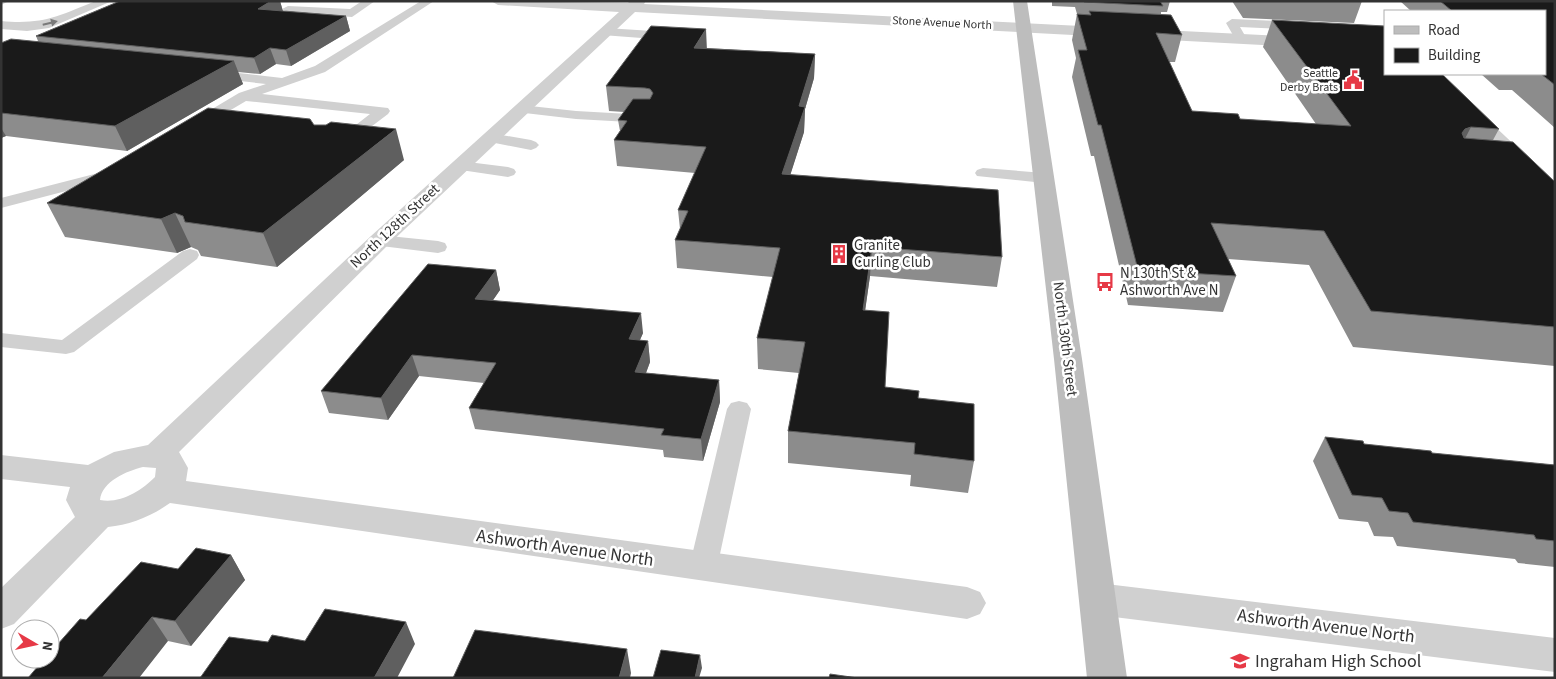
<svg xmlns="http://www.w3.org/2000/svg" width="1556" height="679" font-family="'Source Sans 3',sans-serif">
<rect width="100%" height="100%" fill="#fff"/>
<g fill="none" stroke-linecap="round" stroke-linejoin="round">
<path fill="#d0d0d0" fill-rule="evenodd" d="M 1,1 L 9,1 L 1,5 Z
M 96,1 L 112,1 L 49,28 L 27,31 L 1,29 L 1,21 C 43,25 58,16 96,1 Z
M 362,1 L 375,1 L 352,17 L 288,12 L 282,9 L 288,6 L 350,9 Z
M 421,1 L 434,1 L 325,72 L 262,94 L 388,108 L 390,111 L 388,114 L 347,145 L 337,145 L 334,142 L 370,114 L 246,101 L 202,127 L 192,127 L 190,124 L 192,121 L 239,93 L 266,84 L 213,78 L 208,77 L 206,74 L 208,71 L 213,70 L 282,78 L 315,66 Z
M 1232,19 L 1300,22 L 1306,26 L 1300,30 L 1240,27 L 1247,39 L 1241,43 L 1237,42 L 1226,23 Z
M 606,28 L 668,32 L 674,36 L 668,40 L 602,35 L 600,32 L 602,29 Z
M 521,105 L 576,111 L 647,115 L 652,116 L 654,119 L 652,122 L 647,123 L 576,119 L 516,112 L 514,109 L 516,106 Z
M 490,133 L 531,140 L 536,142 L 539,145 L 536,148 L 531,150 L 485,141 L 482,138 L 485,135 Z
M 460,161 L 508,167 L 514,169 L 516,172 L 514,175 L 508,177 L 454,169 L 452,166 L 454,163 Z
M 983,168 L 1044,173 L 1050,174 L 1052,178 L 1050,182 L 1044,183 L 977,176 L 975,173 L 977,170 Z
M 110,170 L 116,172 L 118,175 L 116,178 L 1,208 L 1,198 Z
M 379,235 L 438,241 L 445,243 L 447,247 L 445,251 L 438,253 L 373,245 L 370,241 L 373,237 Z
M 190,249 L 197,251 L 199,255 L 197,259 L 74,352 L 66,354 L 1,347 L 1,333 L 62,340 L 183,251 Z
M 739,401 L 747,403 L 751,409 L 717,568 L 713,576 L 703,579 L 693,576 L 689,568 L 727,409 L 731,403 Z"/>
<path fill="#d0d0d0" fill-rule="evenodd" d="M 491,1 L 628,3 L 630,1 L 646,1 L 644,4 L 1303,37 L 1309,39 L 1311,42 L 1309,45 L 1303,47 L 635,12 L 387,246 L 179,452 L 188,468 L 186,481 L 967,587 L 980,592 L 986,603 L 980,614 L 967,619 L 170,503 C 152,516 130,525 108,527 L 14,624 L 1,629 L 1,588 L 75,517 L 66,500 L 70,487 L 1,479 L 1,455 L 88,465 L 114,452 L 148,445 L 371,236 L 619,12 L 498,5 ZM 143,467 L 156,468 L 155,477 C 141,491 120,504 100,500 C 102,481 127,471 143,467 Z
M 1420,74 L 1439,74 L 1555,183 L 1555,202 L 1547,200 Z
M 1098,583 L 1555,638 L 1555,672 L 1098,615 L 1085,610 L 1079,599 L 1085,588 Z"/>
<path fill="#bdbdbd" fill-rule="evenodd" d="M 1013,1 L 1027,1 L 1082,359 L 1127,678 L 1087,678 L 1054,359 Z"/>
</g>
<path fill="#8c8c8c" d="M 120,1 L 280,1 L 283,11 L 346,16 L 350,31 L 291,66 L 276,64 L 260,74 L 238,72 L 243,84 L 127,151 L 6,136 L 1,138 L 1,43 L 38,41 L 36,36 Z
M 1052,1 L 1170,1 L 1167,12 L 1161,12 L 1161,15 L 1182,35 L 1175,62 L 1169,62 L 1192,111 L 1240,119 L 1316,124 L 1263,47 L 1272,20 L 1499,129 L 1493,140 L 1555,182 L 1555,366 L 1353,347 L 1309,265 L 1228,259 L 1236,276 L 1223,312 L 1128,305 L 1094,156 L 1091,156 L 1072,77 L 1076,58 L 1072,40 L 1077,14 L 1075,7 L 1052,6 Z
M 1232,1 L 1362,1 L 1354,23 L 1243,18 Z
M 1400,1 L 1555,1 L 1555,128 L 1512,90 L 1499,90 L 1481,74 L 1545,74 L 1545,11 L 1411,11 Z
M 707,48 L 815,54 L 814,78 L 805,109 L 804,132 L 790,175 L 1002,257 L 997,287 L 870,276 L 865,310 L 885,387 L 918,398 L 974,461 L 968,493 L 910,486 L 911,475 L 788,463 L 788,431 L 799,373 L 758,369 L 757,338 L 773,277 L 677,268 L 675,240 L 680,229 L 678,210 L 695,173 L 617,166 L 614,140 L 620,131 L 618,120 L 624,112 L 609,111 L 606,86 Z
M 314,125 L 404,160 L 277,267 L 201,256 L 198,250 L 191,247 L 177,253 L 65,237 L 47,203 Z
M 496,270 L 500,290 L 493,300 L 643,333 L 640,340 L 648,341 L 650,362 L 646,373 L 719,380 L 720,402 L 703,461 L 664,457 L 663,450 L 475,429 L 469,408 L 484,383 L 419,376 L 388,420 L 329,413 L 321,391 Z
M 1325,437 L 1364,444 L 1432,453 L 1555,465 L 1555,567 L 1518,563 L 1515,559 L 1397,546 L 1393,537 L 1374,536 L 1368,522 L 1339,519 L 1313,461 Z
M 231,555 L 245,580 L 191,646 L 168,641 L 86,620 L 178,569 Z"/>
<path fill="#5f5f5f" d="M 271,1 L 280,1 L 283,12 L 258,9 Z
M 346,16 L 350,31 L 291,66 L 286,50 Z
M 706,29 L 707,51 L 694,48 Z
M 270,48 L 276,64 L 260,74 L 254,58 Z
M 815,54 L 814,78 L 805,109 L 804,132 L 782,201 L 782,174 L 799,106 Z
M 234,61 L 243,84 L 127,151 L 115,126 Z
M 1471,127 L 1455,158 L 1462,133 L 1465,129 Z
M 1,128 L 6,136 L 1,138 Z
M 396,129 L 404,160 L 277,267 L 263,233 Z
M 175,213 L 191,247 L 177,253 L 161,219 Z
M 872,247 L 870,276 L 861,340 L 863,310 Z
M 496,270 L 500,290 L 480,319 L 475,299 Z
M 641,313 L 643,333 L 631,360 L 629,339 Z
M 648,341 L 650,362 L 638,394 L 635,372 Z
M 412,355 L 419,376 L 388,420 L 381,398 Z
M 719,380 L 720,402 L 703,461 L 701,439 Z
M 231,555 L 245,580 L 191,646 L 175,621 Z
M 152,617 L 168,641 L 139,678 L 102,678 Z
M 406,622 L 415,644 L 397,678 L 374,678 Z
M 627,649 L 631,673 L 630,678 L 619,678 Z
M 700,655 L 702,668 L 699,678 L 695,678 Z"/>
<path fill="#1a1a1a" stroke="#5f5f5f" d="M 120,1 L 271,1 L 258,9 L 346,16 L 286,50 L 270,48 L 254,58 L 36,36 Z
M 1084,1 L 1160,1 L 1163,6 L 1084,2 Z
M 1440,1 L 1555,1 L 1555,85 L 1541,74 L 1545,74 L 1545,11 L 1452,11 Z
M 1089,11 L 1171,15 L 1182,35 L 1156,33 L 1192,111 L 1238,114 L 1240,119 L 1351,126 L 1272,20 L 1385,26 L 1385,74 L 1442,74 L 1499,129 L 1471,127 L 1465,129 L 1462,133 L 1464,138 L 1513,142 L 1555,182 L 1555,327 L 1371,311 L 1324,231 L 1211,223 L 1236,276 L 1138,270 L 1101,125 L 1098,125 L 1078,50 L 1087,50 L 1077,14 L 1091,15 Z
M 651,26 L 706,29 L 694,48 L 815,54 L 799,106 L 805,107 L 782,174 L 998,190 L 1002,257 L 872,247 L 863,310 L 889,312 L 885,387 L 919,391 L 918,398 L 974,404 L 974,461 L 914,454 L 915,443 L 788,431 L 805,342 L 757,338 L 780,248 L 675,240 L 688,211 L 678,210 L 706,147 L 614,140 L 627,121 L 618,120 L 633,99 L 650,99 L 653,93 L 650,89 L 645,88 L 606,86 Z
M 11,39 L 234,61 L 115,126 L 1,113 L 1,43 Z
M 208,108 L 310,119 L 314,125 L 326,125 L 331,122 L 396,129 L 263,233 L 185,222 L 183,216 L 175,213 L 161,219 L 47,203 Z
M 428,264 L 496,270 L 475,299 L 641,313 L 629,339 L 648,341 L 635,372 L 719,380 L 701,439 L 661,435 L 664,429 L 469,408 L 496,363 L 412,355 L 381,398 L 321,391 Z
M 1325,437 L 1363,441 L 1364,444 L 1431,451 L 1432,453 L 1555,465 L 1555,541 L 1536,539 L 1534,535 L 1413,522 L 1408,513 L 1389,511 L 1382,498 L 1352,495 Z
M 196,548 L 231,555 L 175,621 L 152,617 L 102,678 L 28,678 L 44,659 L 50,659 L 50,653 L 80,619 L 86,620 L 141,562 L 178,569 Z
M 325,609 L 406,622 L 374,678 L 200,678 L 229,637 L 268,642 L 272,635 L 305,641 Z
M 475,630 L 627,649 L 619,678 L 453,678 Z
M 661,650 L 700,655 L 695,678 L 653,678 Z
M 830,674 L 858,678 L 829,678 Z"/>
<defs><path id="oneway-solid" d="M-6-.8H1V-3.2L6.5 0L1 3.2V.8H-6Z" transform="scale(1.25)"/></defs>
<use fill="#7a7a7a" href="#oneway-solid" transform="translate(50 23) rotate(-14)"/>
<defs>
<g id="civic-bare" transform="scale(1.5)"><path d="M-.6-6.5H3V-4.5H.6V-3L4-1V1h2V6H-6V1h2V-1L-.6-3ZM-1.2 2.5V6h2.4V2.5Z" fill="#e63946" stroke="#fff" stroke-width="2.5" paint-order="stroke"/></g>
<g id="building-bare" transform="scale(1.5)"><path d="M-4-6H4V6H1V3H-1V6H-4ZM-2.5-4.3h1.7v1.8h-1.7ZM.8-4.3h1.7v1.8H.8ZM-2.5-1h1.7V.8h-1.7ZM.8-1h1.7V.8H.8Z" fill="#e63946" stroke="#fff" stroke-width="2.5" paint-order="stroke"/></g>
<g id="bus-bare" transform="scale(1.5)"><path d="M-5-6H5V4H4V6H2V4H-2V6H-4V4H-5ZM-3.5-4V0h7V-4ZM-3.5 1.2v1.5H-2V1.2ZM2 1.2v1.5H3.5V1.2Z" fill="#e63946" stroke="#fff" stroke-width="2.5" paint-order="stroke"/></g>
<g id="school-bare" transform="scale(1.5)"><path d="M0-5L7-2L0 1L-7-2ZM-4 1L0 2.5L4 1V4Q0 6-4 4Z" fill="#e63946" stroke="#fff" stroke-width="2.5" paint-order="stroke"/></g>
</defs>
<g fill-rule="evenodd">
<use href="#civic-bare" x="1353" y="80"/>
<use href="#building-bare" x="839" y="254"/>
<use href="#bus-bare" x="1105" y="282"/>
<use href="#school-bare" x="1240" y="661"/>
</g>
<g text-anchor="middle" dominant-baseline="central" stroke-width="5" stroke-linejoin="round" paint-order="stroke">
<g font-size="12" fill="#333" stroke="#fff">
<text transform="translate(942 23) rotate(3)">Stone Avenue North</text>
</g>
<g font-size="12" fill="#333" stroke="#fff" text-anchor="end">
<text x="1338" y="73">Seattle<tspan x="1338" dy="14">Derby Brats</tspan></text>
</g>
<g font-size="15" fill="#333" stroke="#fff">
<text transform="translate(395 226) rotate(-43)">North 128th Street</text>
<text transform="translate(1065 339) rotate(83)">North 130th Street</text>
</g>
<g font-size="15" fill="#333" stroke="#fff" text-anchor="start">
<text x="854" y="245">Granite<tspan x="854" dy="17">Curling Club</tspan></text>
<text x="1120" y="273">N 130th St &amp;<tspan x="1120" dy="17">Ashworth Ave N</tspan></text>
</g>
<g font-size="18" fill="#333" stroke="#fff">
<text transform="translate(565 548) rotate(8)">Ashworth Avenue North</text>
<text transform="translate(1326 626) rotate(7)">Ashworth Avenue North</text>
</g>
<g font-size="18" fill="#333" stroke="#fff" text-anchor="start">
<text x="1255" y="661">Ingraham High School</text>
</g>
</g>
<rect width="1556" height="679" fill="none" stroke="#333333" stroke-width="5"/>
<rect x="1384" y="10" width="162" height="65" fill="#ffffff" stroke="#adadad"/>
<rect x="1394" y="26" width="25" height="8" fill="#bdbdbd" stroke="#adadad"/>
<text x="1428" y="35" font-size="15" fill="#333333">Road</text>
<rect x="1394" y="48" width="25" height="15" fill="#1a1a1a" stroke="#adadad"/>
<text x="1428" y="60" font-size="15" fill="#333333">Building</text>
<g transform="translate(35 644) rotate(99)"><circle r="24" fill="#ffffff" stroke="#adadad"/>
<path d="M0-4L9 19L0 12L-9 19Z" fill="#e63946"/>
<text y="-8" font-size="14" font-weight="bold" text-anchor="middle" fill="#333333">N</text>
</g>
</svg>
